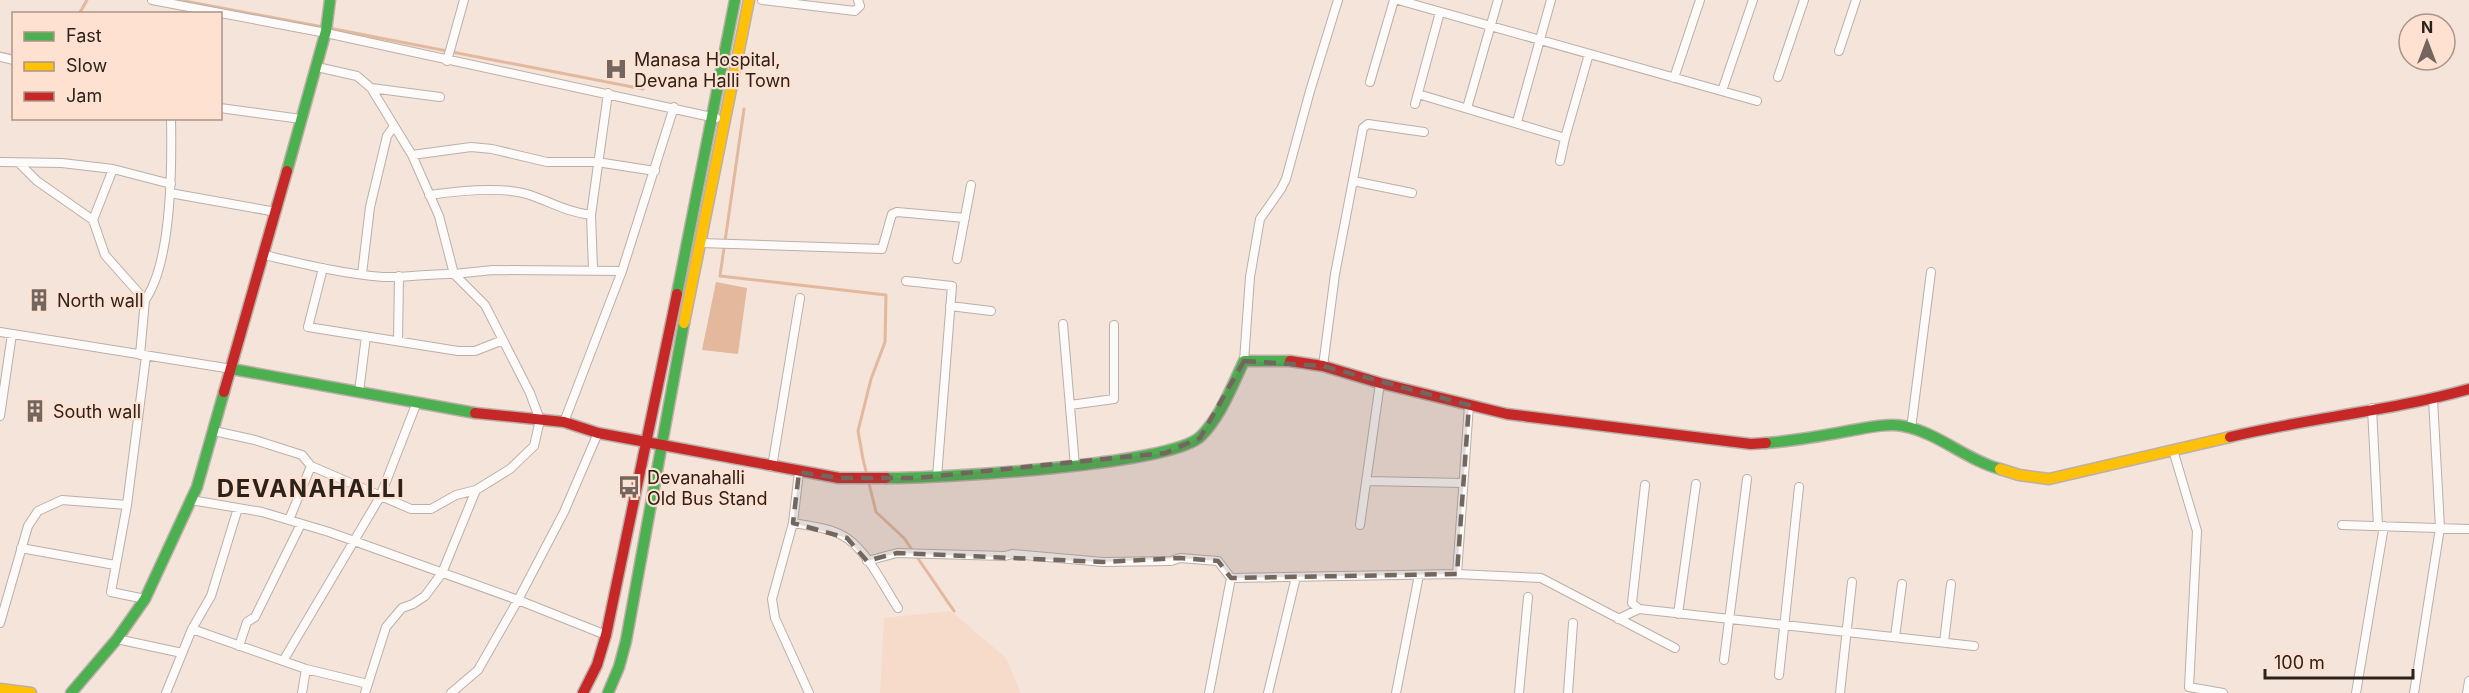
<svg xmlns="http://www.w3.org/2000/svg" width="2469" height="693" font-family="Inter,sans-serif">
<rect width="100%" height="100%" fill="#f4e4da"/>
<path fill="#f6dbcb" d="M 951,611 L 1006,658 L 1021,693 L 880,693 L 884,618 Z"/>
<path fill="#e3b89d" d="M 716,282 L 747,288 L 738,354 L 702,350 Z"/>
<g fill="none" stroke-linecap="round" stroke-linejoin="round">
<path stroke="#e3b89d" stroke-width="3" d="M 179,0 L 323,27
M 79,14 L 87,0
M 329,28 L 643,89
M 0,53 L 14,56
M 744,109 L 720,276 L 886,295 L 885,342 L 871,379 L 858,431 L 863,459 L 876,512 L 904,538 L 954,611"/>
<g stroke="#bbafa8" stroke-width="10">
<path id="street" d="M 152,0 L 326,33 L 716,118
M 762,0 L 855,11 L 860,6 L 858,0
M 1398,0 L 1757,101
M 1839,51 L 1856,0
M 0,57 L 14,60
M 447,61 L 464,0
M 317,67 L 357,76 L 371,88 L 412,155 L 439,216 L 454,274 L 493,270 L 622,271
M 1778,77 L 1804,0
M 1674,78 L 1700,0
M 1370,82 L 1394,0
M 371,88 L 440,97
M 1722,91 L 1753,0
M 1418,94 L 1565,138 L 1560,161
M 1415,104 L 1440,12
M 220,108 L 301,119
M 1467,108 L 1498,0
M 1517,122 L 1551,0
M 1565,138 L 1589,54
M 412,155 L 471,147 L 492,149 L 547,162 L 597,162 L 655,171
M 0,162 L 62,163 L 113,169 L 171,184
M 19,163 L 37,181 L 93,220
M 113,169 L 93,220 L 105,255 L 145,300 L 140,355
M 1353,181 L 1412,193
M 170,193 L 276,212
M 429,195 C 457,191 504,186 530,195 C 553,203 567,212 591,215
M 701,243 L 882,249 L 892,214 L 897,212 L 965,218
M 957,259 L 971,185
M 323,268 L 308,327 L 458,351 L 475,351 L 503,340
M 593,269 L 591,215 L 608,93
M 362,274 L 370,207 L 387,136 L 394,126
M 906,281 L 952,286 L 937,477
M 145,300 C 172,262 172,166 171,118
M 950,306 L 991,311
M 1063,324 L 1075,466
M 0,332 L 232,369
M 398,341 L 399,276
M 1244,361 L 1250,277 L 1260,219 L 1281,189 L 1286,179 L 1310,91 L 1338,0
M 1323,366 L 1335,274 L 1363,128 L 1368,124 L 1424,132
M 359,392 L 366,336
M 1070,405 L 1114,399 L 1114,325
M 2372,408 L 2378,526
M 0,416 L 12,334
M 564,422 L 622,271 L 674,107
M 1911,429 L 1931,272
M 214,431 L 255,440 L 302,455 L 311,466 L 411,509 L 431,509 L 456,495 L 476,490 L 510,469 L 534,446 L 540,420 L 530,393 L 485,305 L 454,274 C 430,273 406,278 383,277 C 343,274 303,264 264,255
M 2173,450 L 2197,531 L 2189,687 L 2223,693
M 772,467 L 800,298
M 799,472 L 793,523 L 772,599 L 775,618 L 809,693
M 1367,481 L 1463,483
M 191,500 L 262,512 L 329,532 L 518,600 L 606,635
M 289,520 L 311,466
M 793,523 C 810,526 833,528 848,539 C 868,553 884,587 898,608
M 1360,525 L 1380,383
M 2342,525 L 2469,529
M 21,548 L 115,565
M 867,561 L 897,553 L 1005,556 L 1012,554 L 1103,562 L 1171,561 L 1180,558 L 1218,561 L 1231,578 L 1457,574 L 1541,578 L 1675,648
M 1457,574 L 1469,405
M 145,599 L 111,592 L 127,505 L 146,356
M 1639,609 L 1632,603 L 1645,485
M 1678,614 L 1696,484
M 1618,619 L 1639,609 L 1974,646
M 0,623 L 28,526 L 38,511 L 62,500 L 127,505
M 192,629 L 211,596 L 238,508
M 1895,637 L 1902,584
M 117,639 L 182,653
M 1944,642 L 1951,584
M 239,646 L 247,622 L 255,617 L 301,524
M 1724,660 L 1747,479
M 283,661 L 380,497 L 417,402
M 1779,675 L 1799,487
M 166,693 L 192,629 L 306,669 L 368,684
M 302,693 L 306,669
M 365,693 L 386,627 L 402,608 L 413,604 L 425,596 L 442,573 L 476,490
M 451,693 L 478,670 L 518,600 L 564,512 L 598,433
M 1209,693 L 1231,578
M 1268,693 L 1296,577
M 1396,693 L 1419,575
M 1519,693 L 1528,597
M 1568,693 L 1573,623
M 1840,693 L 1852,582
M 2356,693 L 2384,526
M 2414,693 L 2440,528 L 2433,399
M 2467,693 L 2469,681"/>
</g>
<g stroke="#bbafa8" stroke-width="13">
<path id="fast" d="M 287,171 L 326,31 L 330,0
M 677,294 L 735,0
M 232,369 L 475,413
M 1766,443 C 1794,441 1821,436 1848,431 C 1866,428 1886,423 1903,426 C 1939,433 1966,460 2000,469
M 886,478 C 936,478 1172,466 1201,436 C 1221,416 1232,386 1244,361 L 1290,361
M 71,693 L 117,639 L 145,599 L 197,487 L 224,392
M 608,693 L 619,667 L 626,641 L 684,323"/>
</g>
<g stroke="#bbafa8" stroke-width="13">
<path id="slow" d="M 684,323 L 749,0
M 2000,469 L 2019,475 L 2049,479 L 2230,437
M 0,689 L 31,693"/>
</g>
<g stroke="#bbafa8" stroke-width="13">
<path id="jam" d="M 1290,361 L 1323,366 L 1380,383 L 1507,414 L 1751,444 L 1766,443
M 224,392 L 287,171
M 475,413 L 564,422 L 598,433 L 839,478 L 886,478
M 2230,437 C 2309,418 2391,411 2469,389
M 583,693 L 597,665 L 606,635 L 677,294"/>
</g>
<use href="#street" stroke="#fdfbf9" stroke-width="8"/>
<use href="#fast" stroke="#4caf50" stroke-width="10"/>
<use href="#slow" stroke="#ffc107" stroke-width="10"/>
<use href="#jam" stroke="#c62828" stroke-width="10"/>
</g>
<path fill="#72665e" fill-opacity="0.2" stroke="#72665e" stroke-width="4.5" stroke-dasharray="12 8" stroke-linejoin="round" d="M 1244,361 L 1323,366 L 1469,405 L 1457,574 L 1231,578 L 1218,561 L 1180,558 L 1103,562 L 897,553 L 867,561 L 847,538 L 793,523 L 799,472 L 839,478 L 917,478 L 1165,453 L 1200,438 Z"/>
<defs>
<g id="hospital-bare" transform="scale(1.8)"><path d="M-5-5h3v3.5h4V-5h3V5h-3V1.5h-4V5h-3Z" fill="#72665e" stroke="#fee1d0" stroke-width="2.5" paint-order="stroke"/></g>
<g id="building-bare" transform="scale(1.8)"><path d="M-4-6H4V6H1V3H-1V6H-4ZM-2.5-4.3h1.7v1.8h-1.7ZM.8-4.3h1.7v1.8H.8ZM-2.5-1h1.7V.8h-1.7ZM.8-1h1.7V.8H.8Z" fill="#72665e" stroke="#fee1d0" stroke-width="2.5" paint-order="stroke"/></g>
<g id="bus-bare" transform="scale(1.8)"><path d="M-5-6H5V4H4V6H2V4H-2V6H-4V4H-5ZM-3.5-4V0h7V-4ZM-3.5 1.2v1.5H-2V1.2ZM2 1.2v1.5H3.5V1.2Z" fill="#72665e" stroke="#fee1d0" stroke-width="2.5" paint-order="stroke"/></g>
</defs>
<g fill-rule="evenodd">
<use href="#hospital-bare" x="616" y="69"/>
<use href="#building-bare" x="39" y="300"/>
<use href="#building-bare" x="35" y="411"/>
<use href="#bus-bare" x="629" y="487"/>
</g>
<g text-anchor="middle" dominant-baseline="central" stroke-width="4.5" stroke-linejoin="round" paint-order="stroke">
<g font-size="18" fill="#2c221c" stroke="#fee1d0" text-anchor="start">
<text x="634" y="59">Manasa Hospital,<tspan x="634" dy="21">Devana Halli Town</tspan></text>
<text x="57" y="300">North wall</text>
<text x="53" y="411">South wall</text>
<text x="647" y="477">Devanahalli<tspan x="647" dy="21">Old Bus Stand</tspan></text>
</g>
<g font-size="24" font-weight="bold" letter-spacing="1.5" fill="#2c221c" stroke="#fee1d0">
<text x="311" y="488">DEVANAHALLI</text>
</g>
</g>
<rect x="12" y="12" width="210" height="108" fill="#fee1d0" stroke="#aa9588" stroke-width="1.5"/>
<rect x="24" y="32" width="30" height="9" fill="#4caf50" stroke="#aa9588" stroke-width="1.5"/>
<text x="66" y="42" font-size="18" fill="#2c221c">Fast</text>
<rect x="24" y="62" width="30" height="9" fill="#ffc107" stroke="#aa9588" stroke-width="1.5"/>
<text x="66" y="72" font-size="18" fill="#2c221c">Slow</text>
<rect x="24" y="92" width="30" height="9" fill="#c62828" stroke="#aa9588" stroke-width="1.5"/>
<text x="66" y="102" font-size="18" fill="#2c221c">Jam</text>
<g transform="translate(2427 42)"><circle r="28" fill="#fee1d0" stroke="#aa9588" stroke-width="1.5"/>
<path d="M0-4.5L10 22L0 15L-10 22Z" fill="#72665e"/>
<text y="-9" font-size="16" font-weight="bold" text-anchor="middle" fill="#2c221c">N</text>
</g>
<path d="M2265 669v9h148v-9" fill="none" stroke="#2c221c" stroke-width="3"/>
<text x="2274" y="669" font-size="18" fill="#2c221c" stroke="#fee1d0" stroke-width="4.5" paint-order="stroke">100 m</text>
</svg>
